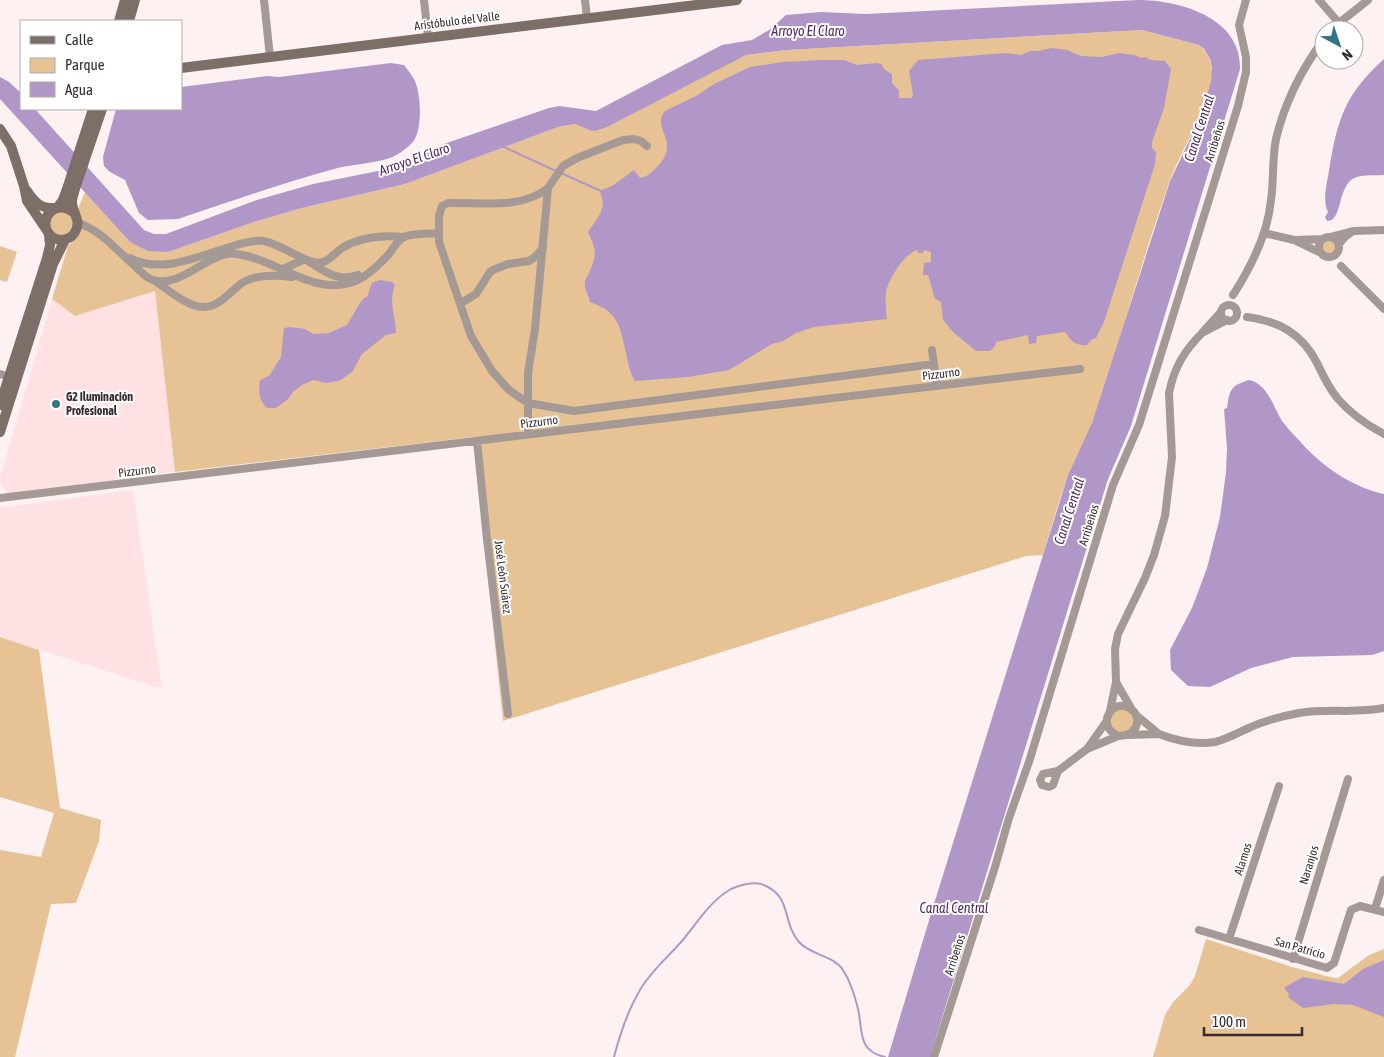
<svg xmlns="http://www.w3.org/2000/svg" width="1384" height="1057" font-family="'Asap Condensed',sans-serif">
<rect width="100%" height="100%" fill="#fdf1f2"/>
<path fill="#ffe1e4" d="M 155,290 L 175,472 L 7,494 L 0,482 L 0,478 L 52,299 L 75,316 Z
M 133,490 L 162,689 L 0,637 L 0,508 Z"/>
<path fill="#e6c295" d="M 1142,30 L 1199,45 C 1210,54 1214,68 1211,82 C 1204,118 1181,149 1169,183 C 1141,262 1120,342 1093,421 C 1086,440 1075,457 1068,476 C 1058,502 1051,529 1043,555 L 1026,556 L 503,721 L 473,437 L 175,472 L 155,291 L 75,316 L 52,299 L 68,246 L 81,232 L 82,223 L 78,209 L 85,192 L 130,242 L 168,252 L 254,222 L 302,208 L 405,184 L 558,127 L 575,124 L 589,130 L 746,55 L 787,50 Z
M 62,210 L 72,217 C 74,234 64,240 50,230 L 49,219 Z
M1321 246a8 8 0 1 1 16 0a8 8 0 1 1-16 0Z
M 0,246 L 17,252 L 7,282 L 0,280 Z
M 0,637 L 39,650 L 60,808 L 101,820 L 99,841 L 76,903 L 51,904 L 15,1057 L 0,1057 L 0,850 L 41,857 L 54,813 L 0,797 Z
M 1124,708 L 1133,716 L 1133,724 L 1128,731 L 1119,733 L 1111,729 L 1110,713 Z
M 1206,939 L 1292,967 L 1334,978 L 1338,978 L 1369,955 L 1384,949 L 1384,1057 L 1153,1057 L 1165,1015 L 1173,1002 L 1190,985 L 1195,976 Z"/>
<path fill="#b197c7" d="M 1138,0 C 1180,0 1242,18 1240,69 L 1131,426 L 1108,479 L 930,1057 L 888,1057 L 933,907 L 1068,475 L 1092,423 L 1170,181 L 1190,139 L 1207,96 L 1211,81 L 1212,68 L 1210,59 L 1204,49 L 1199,45 L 1142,30 L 787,50 L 746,55 L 607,127 L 595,131 L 589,130 L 575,124 L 558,127 L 405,184 L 302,208 L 254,222 L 168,252 L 148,251 L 130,242 L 0,99 L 0,77 L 9,82 L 21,93 L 21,109 L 35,109 L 144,230 L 154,234 L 166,234 L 257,200 L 313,184 L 398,167 L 438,146 L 549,108 L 559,106 L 596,111 L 722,45 L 752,40 L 769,30 L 786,15 L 821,12 L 866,14 Z
M 1052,48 L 1067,50 L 1081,56 L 1102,57 L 1119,53 L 1134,55 L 1142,58 L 1146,57 L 1150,60 L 1165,61 L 1171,69 L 1164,108 L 1152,142 L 1152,148 L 1156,152 L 1155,164 L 1104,322 L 1096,338 L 1091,340 L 1087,345 C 1079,346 1070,342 1067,334 L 1064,332 L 1037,336 L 1036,343 L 1029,344 L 1028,335 L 996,342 L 995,346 L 990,351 L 976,351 L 953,332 L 943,320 L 941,302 L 935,299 L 928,275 L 923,275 L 924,263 L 931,262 L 931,252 L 924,250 L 923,253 L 918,253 L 918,250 C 905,252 888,280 886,292 C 885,300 886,312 887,319 L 814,327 L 796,333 L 783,341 L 772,344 L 729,370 L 688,377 L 635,381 C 624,363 626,328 611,314 C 606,308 597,305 590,302 C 589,296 584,288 585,283 C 585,277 586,280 588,275 C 597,255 597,252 588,232 C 596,220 608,208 600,193 L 602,190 L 612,186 L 634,170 L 640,178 C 647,177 651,173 656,168 C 683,141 650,129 665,111 L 696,96 L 714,84 L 750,67 L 782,62 L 821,60 L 844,60 L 857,65 L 877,63 L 881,64 L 885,70 L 892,74 L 892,83 L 899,90 L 899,98 L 911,98 L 913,95 L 909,71 L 918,60 L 1006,53 L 1021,55 L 1030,51 L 1038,51 Z
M 1384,59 L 1384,175 C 1357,176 1348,172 1340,203 C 1338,210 1337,215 1332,220 L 1327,221 L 1325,217 L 1328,212 C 1322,202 1327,182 1329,171 C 1337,120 1345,94 1384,59 Z
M 391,63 L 404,65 C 408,70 412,75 415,81 C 421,95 423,131 412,143 C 406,149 398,155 390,158 C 372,164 352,164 334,169 C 281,184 230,201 178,219 L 148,220 L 139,213 L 125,180 L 110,172 L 104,166 L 103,157 L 116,109 L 181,109 L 181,87 L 267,76 L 279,77 Z
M 380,280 L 392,282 L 395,285 C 388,302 396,318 396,333 L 386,335 L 362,354 L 353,371 L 341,380 L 327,383 L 313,380 L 302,385 L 293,392 L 288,399 L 276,408 L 267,408 C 259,400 258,390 260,380 L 269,376 L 281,357 L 284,328 L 290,327 L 305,329 L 313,334 L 329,333 L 347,325 L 360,303 L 364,298 L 367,297 L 372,283 Z
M 1249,380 C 1267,383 1274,408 1282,421 C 1289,430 1298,439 1305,447 C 1326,469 1355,488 1384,494 L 1384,651 L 1372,655 L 1293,657 L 1251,668 L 1210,687 L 1188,686 L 1171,670 L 1170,650 L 1192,608 L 1207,568 L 1220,517 L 1226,472 L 1227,448 L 1224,409 L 1227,408 C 1230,389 1230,386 1249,380 Z
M 1384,960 L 1384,1017 L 1353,1005 L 1334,1004 L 1303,1008 L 1289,998 L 1288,992 L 1285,990 L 1285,987 L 1303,977 L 1344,984 L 1363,969 Z"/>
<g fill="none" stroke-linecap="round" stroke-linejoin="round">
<path stroke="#b197c7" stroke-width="2" d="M 502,146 L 556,171
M 561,173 L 601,191
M 614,1057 C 620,1034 628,1010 640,990 C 651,971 668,957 682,941 C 697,923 710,901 731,889 C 739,885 752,882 761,884 C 793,895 781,921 799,942 C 810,955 833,955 843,970 C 850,981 855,996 858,1009 C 863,1030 857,1051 885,1057"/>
<path stroke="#a49995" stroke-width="8" d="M 264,0 L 270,57
M 424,0 L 428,38
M 585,0 L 587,18
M 1319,0 L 1339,23
M 1332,30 L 1339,23 L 1368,0
M 548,188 C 521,210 480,202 448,203 L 442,206 L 439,216 L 439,242 L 471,336 L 492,371 L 509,390 L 528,403 L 574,411 L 934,364
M 78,223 C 101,230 117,251 135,266 C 140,271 146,278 153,280 C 179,288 203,258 227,254 C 231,253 237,254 242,255 C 279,261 310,294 350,283 C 364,279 379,265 389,254 C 394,248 397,240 404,237 C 413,233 428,234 438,233
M 1353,231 L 1384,230
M 1264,233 L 1294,240
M 1330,237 L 1353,231 L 1345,237 L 1339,244
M1319 247a10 10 0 1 1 20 0a10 10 0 1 1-20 0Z
M 1321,253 L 1294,240 L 1323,239
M 130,258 C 162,275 201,255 233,246 C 242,243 253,240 263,241 C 280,243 310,267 323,262 C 330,260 336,252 342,248 C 360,237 384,235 404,237
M 1341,266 L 1384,309
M 283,269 L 305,259 C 323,270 337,283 358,275
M 155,281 C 167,289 188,307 203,307 C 220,307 229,292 242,283 C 256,274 276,275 292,277
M 1233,295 C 1251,267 1268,233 1271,200 C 1274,180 1272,159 1276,139 C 1285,101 1301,70 1324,39
M 461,303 L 476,294 L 490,272 L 495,269 L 508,264 L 529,261 L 535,257 L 543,248
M1221 313a8 8 0 1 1 16 0a8 8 0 1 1-16 0Z
M 1221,312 L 1202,333 L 1227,320
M 1247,317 C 1278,321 1302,333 1317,363 C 1323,376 1329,388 1338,399 C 1351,414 1367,425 1384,434
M 932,350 L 937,386
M 0,374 L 9,377
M 528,434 L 528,373 L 535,329 L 548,188 L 563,166 L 577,158 L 623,140 L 634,139 L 641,141 L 647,146
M 477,441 L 487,539 L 508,714
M 0,498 L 699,414 L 1080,369
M 1116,682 L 1115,649 L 1118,634 L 1145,578 L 1154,555 L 1165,516 L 1172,457 L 1169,393 C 1174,368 1184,351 1202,333
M 1110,711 L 1116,682 L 1131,708
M 1106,722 L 1087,749 L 1118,736 C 1124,736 1129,735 1133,731 C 1149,713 1116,692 1107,718 C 1106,727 1110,732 1118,736
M 1159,734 C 1177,741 1195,745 1215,742 C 1228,739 1239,732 1251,727 C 1266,720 1283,716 1299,713 C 1327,708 1356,714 1384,708
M 1127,735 L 1159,734 L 1136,715
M 1058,771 L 1053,785 L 1049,787 L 1042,785 L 1040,780 L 1043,774 Z
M 1058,771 L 1087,749
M 1375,909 L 1384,880
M 1199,930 L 1327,968 L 1334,963 L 1351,910 L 1360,906 L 1384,912
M 1229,939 L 1279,786
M 1293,959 L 1348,779
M 934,1057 L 995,867 L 1009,818 L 1029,762 L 1113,485 L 1139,425 L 1238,106 L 1246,72 L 1246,57 L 1239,25 L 1246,0"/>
<path stroke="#7e6e68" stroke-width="10" d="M 119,21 L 125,0
M 129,21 L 135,0
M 181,68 L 737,0
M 0,129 L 11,146 L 24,186 L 27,201 L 46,229
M 27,191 C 34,202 41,209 55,208
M 58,207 L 63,200 L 68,186 L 93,109
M 74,213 C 56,197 35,220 51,236 C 59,243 72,240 76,230 C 81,219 71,211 72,200 C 74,190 78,180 81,171 C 88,150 95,129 102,109
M 0,405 L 47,258 L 50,245 L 49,235
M 0,432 L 53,264 L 65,240"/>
</g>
<circle fill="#327586" stroke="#fff" stroke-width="2" cx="56" cy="404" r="5"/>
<g text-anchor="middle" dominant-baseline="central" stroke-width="4" stroke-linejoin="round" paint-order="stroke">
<g font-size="12" fill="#372c2d" stroke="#fff">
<text transform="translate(457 21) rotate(-7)">Aristóbulo del Valle</text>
<text transform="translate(1215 141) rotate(-73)">Arribeños</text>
<text transform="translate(941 374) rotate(-7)">Pizzurno</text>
<text transform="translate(539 422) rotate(-7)">Pizzurno</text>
<text transform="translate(137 471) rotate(-7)">Pizzurno</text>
<text transform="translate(1089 525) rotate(-73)">Arribeños</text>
<text transform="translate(503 577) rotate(83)">José León Suárez</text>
<text transform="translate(1243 859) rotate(-72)">Alamos</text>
<text transform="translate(1309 865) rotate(-73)">Naranjos</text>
<text transform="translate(1300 948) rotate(16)">San Patricio</text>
<text transform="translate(955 955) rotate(-72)">Arribeños</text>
</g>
<g font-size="12" font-weight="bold" fill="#372c2d" stroke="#fff" text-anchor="start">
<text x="66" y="397">G2 Iluminación<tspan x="66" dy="14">Profesional</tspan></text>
</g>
<g font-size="14" font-style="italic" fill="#4d2a65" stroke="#fff">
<text x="808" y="31">Arroyo El Claro</text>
<text transform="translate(1199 128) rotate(-72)">Canal Central</text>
<text transform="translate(414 159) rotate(-19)">Arroyo El Claro</text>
<text transform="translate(1069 511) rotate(-72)">Canal Central</text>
<text x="954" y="908">Canal Central</text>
</g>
</g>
<rect x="20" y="20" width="162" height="90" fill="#ffffff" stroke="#afabab"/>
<rect x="30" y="36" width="25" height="8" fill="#7e6e68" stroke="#afabab"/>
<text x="65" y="45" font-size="15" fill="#372c2d">Calle</text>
<rect x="30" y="58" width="25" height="15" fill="#e6c295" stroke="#afabab"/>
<text x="65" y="70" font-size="15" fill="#372c2d">Parque</text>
<rect x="30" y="82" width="25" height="15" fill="#b197c7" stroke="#afabab"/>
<text x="65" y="95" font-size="15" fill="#372c2d">Agua</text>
<g transform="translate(1339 45) rotate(140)"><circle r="24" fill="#ffffff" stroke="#afabab"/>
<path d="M0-4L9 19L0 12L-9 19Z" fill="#327586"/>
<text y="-8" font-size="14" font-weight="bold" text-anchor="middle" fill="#372c2d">N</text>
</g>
<path d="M1204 1027v8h98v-8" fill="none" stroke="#372c2d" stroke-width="2.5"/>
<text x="1212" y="1027" font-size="15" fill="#372c2d" stroke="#ffffff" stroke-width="4" paint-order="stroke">100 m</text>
</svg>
